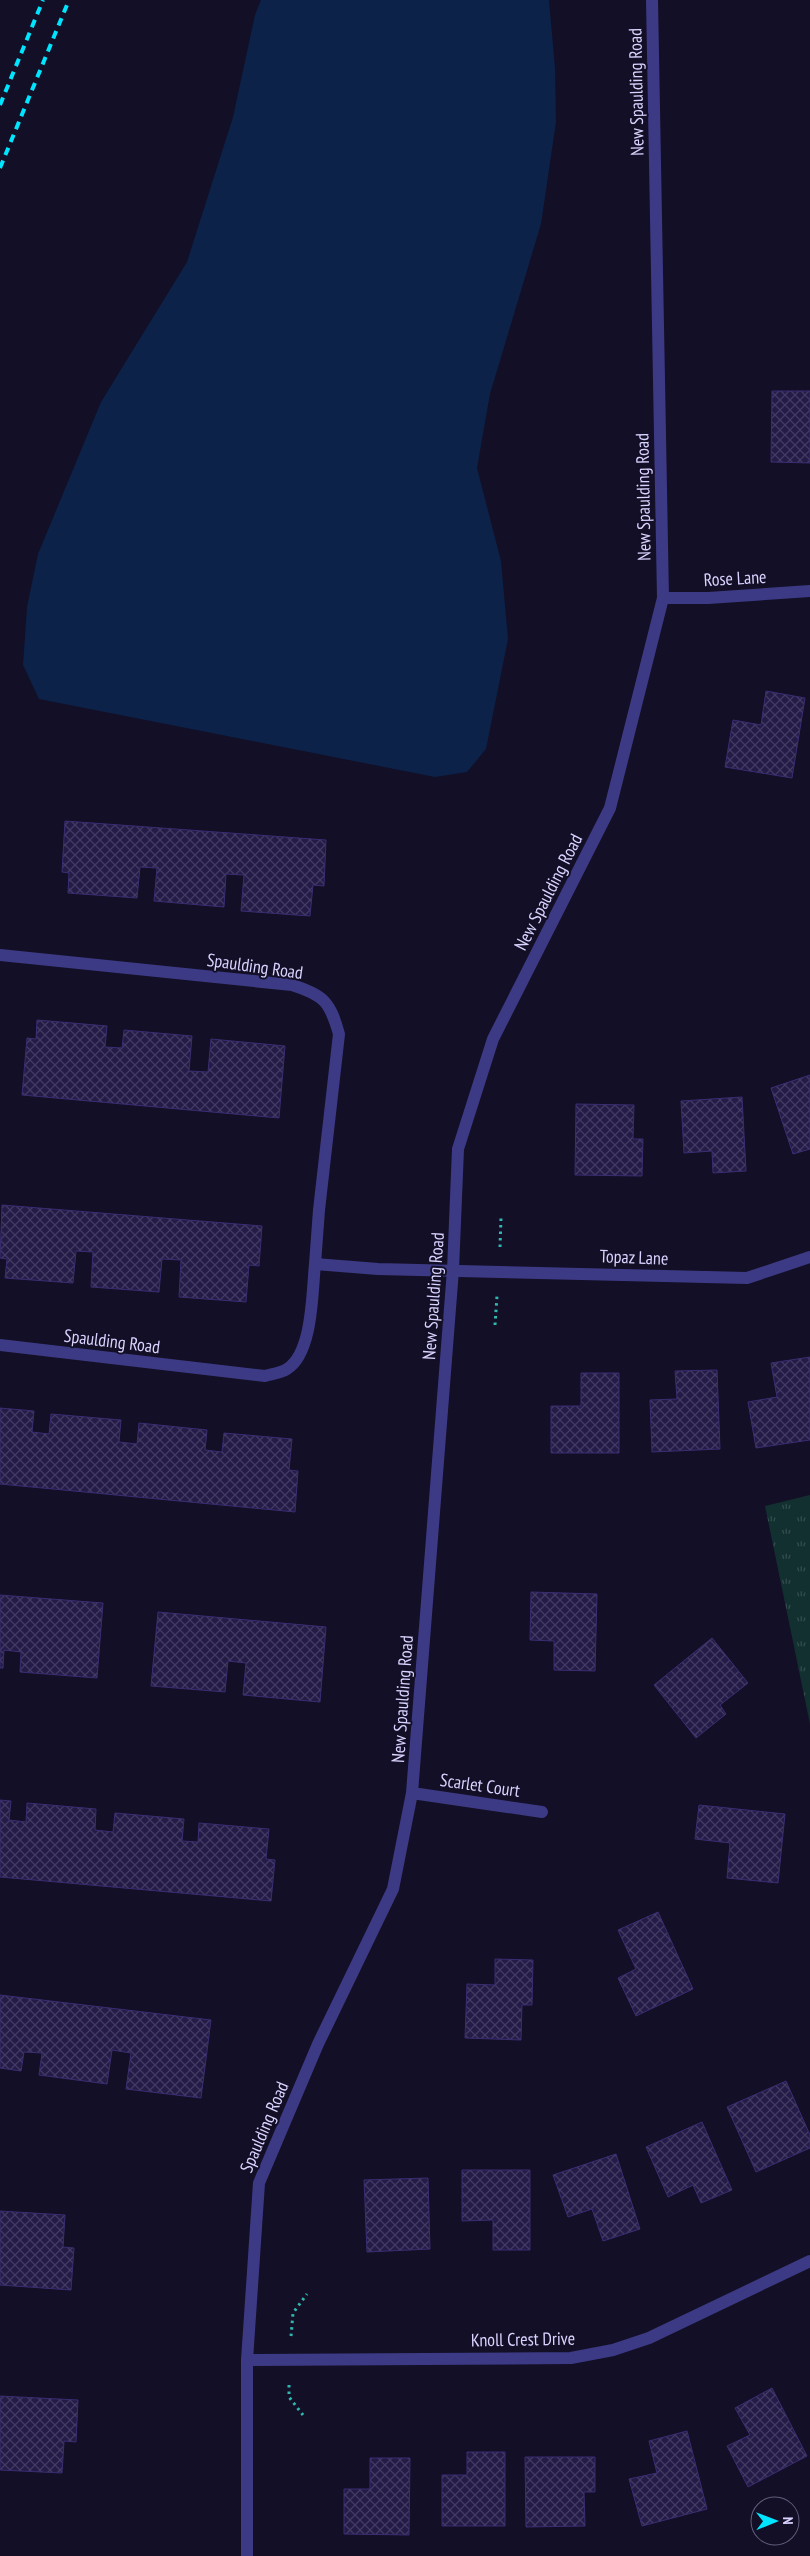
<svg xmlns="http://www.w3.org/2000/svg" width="810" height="2556" font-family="'PT Sans Narrow',sans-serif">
<defs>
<pattern id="grass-tufts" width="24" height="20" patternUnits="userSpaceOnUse" patternTransform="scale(1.25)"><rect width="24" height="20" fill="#12302f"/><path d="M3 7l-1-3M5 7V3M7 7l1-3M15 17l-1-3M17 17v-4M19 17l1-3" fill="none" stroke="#344d4e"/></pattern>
<pattern id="building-cross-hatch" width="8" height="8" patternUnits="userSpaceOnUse" patternTransform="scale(1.25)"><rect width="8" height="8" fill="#241b47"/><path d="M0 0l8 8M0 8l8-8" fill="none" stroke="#433b63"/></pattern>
</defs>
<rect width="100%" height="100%" fill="#130f26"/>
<path fill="url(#grass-tufts)" d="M 810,1495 L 810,1724 L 765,1506 Z"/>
<path fill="#0c2248" d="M 261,0 L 549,0 L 555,68 L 556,122 L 541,224 L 490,394 L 477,468 L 501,561 L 508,639 L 486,749 L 467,772 L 435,777 L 39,699 L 23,665 L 27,607 L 38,554 L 101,402 L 187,262 L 233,117 L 255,15 Z"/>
<path fill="url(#building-cross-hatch)" stroke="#3b2d73" d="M 772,391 L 810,391 L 810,463 L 771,462 Z
M 766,691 L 805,698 L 792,778 L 725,767 L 733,720 L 761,725 Z
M 65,821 L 326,840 L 324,886 L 313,885 L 310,916 L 241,911 L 244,875 L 226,874 L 224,907 L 154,901 L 157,868 L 140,867 L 137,898 L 68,893 L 69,873 L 62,872 Z
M 37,1020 L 107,1026 L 105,1047 L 122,1048 L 124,1030 L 192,1036 L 189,1071 L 208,1072 L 211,1039 L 285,1046 L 279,1118 L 22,1095 L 27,1038 L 36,1039 Z
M 810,1075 L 810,1149 L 793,1154 L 771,1088 Z
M 742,1097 L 746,1171 L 713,1173 L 712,1151 L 684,1153 L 681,1101 Z
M 576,1104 L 634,1105 L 633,1139 L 643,1139 L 642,1176 L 575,1175 Z
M 2,1205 L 262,1226 L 259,1266 L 249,1265 L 246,1302 L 179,1297 L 181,1260 L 162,1259 L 159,1292 L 91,1287 L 93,1252 L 76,1251 L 73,1283 L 5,1278 L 7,1259 L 0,1258 Z
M 810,1357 L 810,1440 L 756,1448 L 748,1402 L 777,1397 L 771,1363 Z
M 717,1370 L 720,1449 L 652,1452 L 650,1400 L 677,1399 L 675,1371 Z
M 581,1373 L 619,1373 L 619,1453 L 551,1453 L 551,1406 L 581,1406 Z
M 0,1408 L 34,1411 L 32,1432 L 49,1434 L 51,1414 L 121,1420 L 119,1442 L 137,1444 L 139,1423 L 207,1430 L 205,1450 L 222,1452 L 224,1433 L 292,1439 L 289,1470 L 298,1471 L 295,1512 L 0,1484 Z
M 531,1592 L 597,1594 L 595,1671 L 554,1670 L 554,1641 L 530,1640 Z
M 0,1595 L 103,1603 L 97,1678 L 20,1672 L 21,1652 L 4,1650 L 3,1668 L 0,1668 Z
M 158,1612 L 326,1627 L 320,1702 L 243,1695 L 246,1663 L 228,1661 L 225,1692 L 151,1686 Z
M 712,1638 L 748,1683 L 720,1705 L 726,1714 L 696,1738 L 654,1685 Z
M 0,1800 L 11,1801 L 9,1820 L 26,1822 L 27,1803 L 96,1809 L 95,1830 L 113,1832 L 115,1813 L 184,1819 L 182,1841 L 198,1842 L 199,1823 L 269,1829 L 266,1859 L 275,1860 L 271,1901 L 0,1877 Z
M 699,1805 L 785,1814 L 778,1883 L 727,1878 L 730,1843 L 695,1839 Z
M 658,1912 L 693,1989 L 636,2016 L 618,1978 L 636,1969 L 618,1930 Z
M 495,1959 L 533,1960 L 532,2005 L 522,2005 L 521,2040 L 465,2038 L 467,1984 L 495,1985 Z
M 0,1995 L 211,2020 L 201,2098 L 126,2089 L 131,2053 L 112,2050 L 107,2084 L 39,2075 L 42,2053 L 24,2052 L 21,2071 L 0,2068 Z
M 786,2081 L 810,2135 L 810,2148 L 756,2172 L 727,2107 Z
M 702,2122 L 732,2190 L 701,2203 L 693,2185 L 668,2197 L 646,2147 Z
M 616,2154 L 640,2229 L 603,2241 L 592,2209 L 568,2217 L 553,2175 Z
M 462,2170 L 530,2170 L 530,2250 L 493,2250 L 493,2220 L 462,2221 Z
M 428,2178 L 430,2249 L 367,2252 L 364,2180 Z
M 0,2211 L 65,2215 L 63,2247 L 74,2248 L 71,2290 L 0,2285 Z
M 772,2388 L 807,2456 L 748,2487 L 727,2446 L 750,2435 L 735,2408 Z
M 0,2396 L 78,2400 L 76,2442 L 64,2441 L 62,2473 L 0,2470 Z
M 687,2431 L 707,2509 L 642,2526 L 629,2479 L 657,2473 L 649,2441 Z
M 467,2452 L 505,2452 L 505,2526 L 442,2526 L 442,2475 L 467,2475 Z
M 525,2457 L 595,2457 L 595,2492 L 584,2492 L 585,2526 L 526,2527 Z
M 370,2458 L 410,2458 L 409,2535 L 344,2534 L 344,2489 L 370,2489 Z"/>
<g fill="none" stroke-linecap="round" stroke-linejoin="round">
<path stroke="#2fb8b0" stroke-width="3" stroke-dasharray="2.5 4" stroke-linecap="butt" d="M 500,1247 L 501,1218
M 495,1325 L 497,1296
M 291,2336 L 293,2313 L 307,2294
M 289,2385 L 289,2397 L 303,2415"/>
<path stroke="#3d3a85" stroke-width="12" d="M 663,598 L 708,598 L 810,591
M 0,955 L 292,985 C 324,995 330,1002 339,1034 L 319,1210 L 315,1264 L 378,1269 L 747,1278 L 810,1257
M 0,1345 L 265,1376 C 272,1374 281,1373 287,1369 C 313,1353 312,1292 315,1264
M 412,1793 L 542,1812
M 247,2360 L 571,2358 L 613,2350 L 649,2338 L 810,2261
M 247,2556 L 247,2360 L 259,2183 L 318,2044 L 393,1889 L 412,1793 L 453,1270 L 458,1149 L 493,1039 L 610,808 L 663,598 L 652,0"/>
<path stroke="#00e5ff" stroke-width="4" stroke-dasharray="8 6" stroke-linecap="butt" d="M 0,105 L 43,0
M 0,168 L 69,0"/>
</g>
<g text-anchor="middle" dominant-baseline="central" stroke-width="4" stroke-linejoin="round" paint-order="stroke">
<g font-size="18" fill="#d9d4ff" stroke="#130f26">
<text transform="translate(636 92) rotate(-91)">New Spaulding Road</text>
<text transform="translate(643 497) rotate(-91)">New Spaulding Road</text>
<text transform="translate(735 578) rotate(-3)">Rose Lane</text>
<text transform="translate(548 892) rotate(-63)">New Spaulding Road</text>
<text transform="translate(255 966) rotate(8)">Spaulding Road</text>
<text transform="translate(634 1257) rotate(2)">Topaz Lane</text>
<text transform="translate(433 1296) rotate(-86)">New Spaulding Road</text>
<text transform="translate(112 1341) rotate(7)">Spaulding Road</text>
<text transform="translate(402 1699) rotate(-86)">New Spaulding Road</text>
<text transform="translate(480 1785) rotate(8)">Scarlet Court</text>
<text transform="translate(264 2127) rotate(-67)">Spaulding Road</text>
<text transform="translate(523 2339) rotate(-1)">Knoll Crest Drive</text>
</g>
</g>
<g transform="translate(775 2521) rotate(89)"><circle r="24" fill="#130f26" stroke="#625e7d"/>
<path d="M0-4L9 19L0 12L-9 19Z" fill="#00e5ff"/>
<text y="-8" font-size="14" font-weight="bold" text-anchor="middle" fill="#d9d4ff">N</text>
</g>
</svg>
